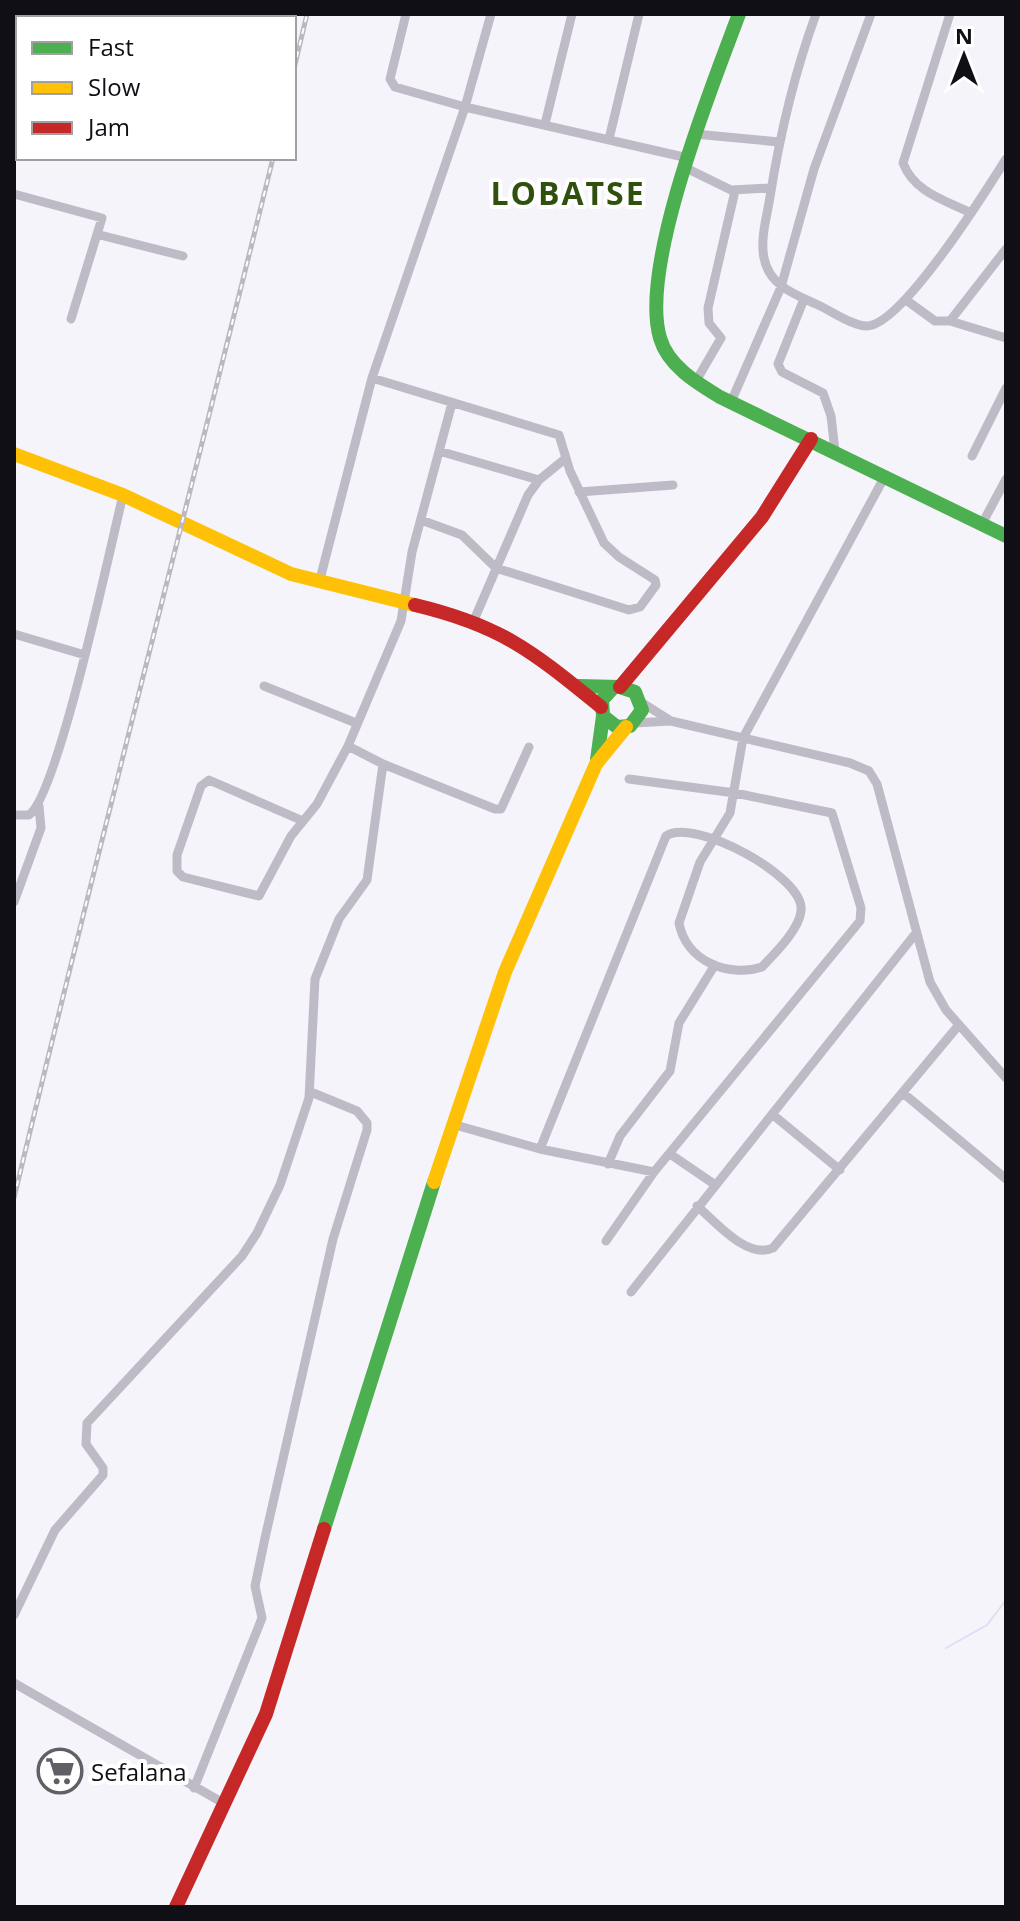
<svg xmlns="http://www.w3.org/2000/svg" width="1020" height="1921" font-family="'Open Sans',sans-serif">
<rect width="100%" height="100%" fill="#f5f4fa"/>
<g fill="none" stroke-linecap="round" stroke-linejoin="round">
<path stroke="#e3dcf4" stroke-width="2" d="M 946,1648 L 987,1625 L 1006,1600"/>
<path stroke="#bfbbc6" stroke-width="9" d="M 406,14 L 390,79 L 395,87 L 465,107 L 688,158
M 816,14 C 794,74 780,134 770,197 C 767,216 760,239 764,258 C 769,285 794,294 816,304 C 830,310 852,326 867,326 C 902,325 986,191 1006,159
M 950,14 L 903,163 C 914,192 944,200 971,213
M 545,124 L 572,14
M 695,134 L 779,142
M 609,139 L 639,14
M 686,168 L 731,190 L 771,188
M 14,194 L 102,218 L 71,319
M 100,235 L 183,256
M 804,299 L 778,364 L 782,372 L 823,393 L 831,416 L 835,451
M 906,300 L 935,321 L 950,321 L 1006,249
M 950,321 L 1006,338
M 372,378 L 559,435 L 570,471 L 604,543 L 619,557 L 655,580 L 656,585 L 640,607 L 629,610 L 496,568 L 462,535 L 421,520
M 696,381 L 721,338 L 709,323 L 708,308 L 735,191
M 731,402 L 781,287 L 814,169 L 871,14
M 439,451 L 539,480
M 972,456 L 1006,388
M 579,492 L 673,485
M 982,524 L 1006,479
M 319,583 L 372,378 L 465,107 L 491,14
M 474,620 L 528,495 L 539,480 L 566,458
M 14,634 L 85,655
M 264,686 L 356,723
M 641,702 L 671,721 L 850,763 L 869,771 L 877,784 L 930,982 L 946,1010 L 1006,1078
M 634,723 L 671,721
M 348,746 L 383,764 L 495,809 L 501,809 L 529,747
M 14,815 L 29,815 C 58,795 111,544 123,495
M 303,821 L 209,780 L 201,786 L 177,855 L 177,871 L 183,877 L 259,896 L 291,836 L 317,804 L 348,746 L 401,621 L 412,552 L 452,403
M 14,902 L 41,828 L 39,806
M 903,1093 L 1006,1179
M 772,1114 L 840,1170
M 452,1124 L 540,1149 L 654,1172 L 860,921 L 861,908 L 832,813 L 735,793 L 629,779
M 540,1149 L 666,836 C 694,817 806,877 801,911 C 799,930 775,953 762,967 C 728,978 686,961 679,923 L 700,862 L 730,813 L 743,738 L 885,476
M 670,1154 L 714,1184
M 608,1164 L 620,1136 L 670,1071 L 679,1023 L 713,968
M 697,1206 C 715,1221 747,1260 773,1248 L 958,1026
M 606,1241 L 654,1172
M 631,1292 L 916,933
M 14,1615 L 55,1530 L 103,1475 L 103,1468 L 86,1444 L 87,1423 L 242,1256 L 257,1233 L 280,1185 L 309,1098 L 315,979 L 339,919 L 367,880 L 383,764
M 14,1683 L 225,1804
M 194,1788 L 262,1618 L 255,1586 L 265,1538 L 333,1239 L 367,1130 L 367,1123 L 357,1111 L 311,1092"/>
<path stroke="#4caf50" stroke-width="14" d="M 739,14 C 712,86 639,267 660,338 C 668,366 697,383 720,397 L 1006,536
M 578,686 L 620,687 L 635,692 L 642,710 L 630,726 L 617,727 L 603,716 L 602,700 L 612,689
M 597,760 L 603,716
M 324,1529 L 434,1182"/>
<path stroke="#ffc107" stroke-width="14" d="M 14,454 L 123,495 L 291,574 L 415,605
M 434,1182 L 505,972 L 596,764 L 626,727"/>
<path stroke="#c62828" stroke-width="14" d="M 415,605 C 503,626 533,652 601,707
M 620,687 L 762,517 L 811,439
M 176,1907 L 266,1714 L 324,1529"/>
<g stroke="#bab8c1" stroke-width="5">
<path id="rail" d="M 294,69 L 307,14
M 14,1198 C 97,851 188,505 273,158"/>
</g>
<use href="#rail" stroke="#fff" stroke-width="2" stroke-dasharray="6" stroke-linecap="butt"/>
</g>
<defs>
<g id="supermarket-ring" transform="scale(2.3)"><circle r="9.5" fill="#fff" stroke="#615f66" stroke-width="1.5"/><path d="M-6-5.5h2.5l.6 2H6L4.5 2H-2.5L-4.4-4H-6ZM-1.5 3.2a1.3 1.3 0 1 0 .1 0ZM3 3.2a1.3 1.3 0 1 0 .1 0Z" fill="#615f66"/></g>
</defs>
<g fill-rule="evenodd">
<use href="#supermarket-ring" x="60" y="1771"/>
</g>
<g text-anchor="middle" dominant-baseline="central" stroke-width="8" stroke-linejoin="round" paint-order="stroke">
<g font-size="24" fill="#110f16" stroke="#fff" text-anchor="start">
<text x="91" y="1771">Sefalana</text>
</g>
<g font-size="32" font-weight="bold" letter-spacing="2" fill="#30500d" stroke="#fff">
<text x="568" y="192">LOBATSE</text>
</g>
</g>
<rect width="1020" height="1921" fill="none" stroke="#110f16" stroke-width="32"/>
<rect x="16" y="16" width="280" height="144" fill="#ffffff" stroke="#a09fa2" stroke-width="2"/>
<rect x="32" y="42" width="40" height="12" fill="#4caf50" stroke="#a09fa2" stroke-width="2"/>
<text x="88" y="56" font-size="24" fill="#110f16">Fast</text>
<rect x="32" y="82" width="40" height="12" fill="#ffc107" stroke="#a09fa2" stroke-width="2"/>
<text x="88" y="96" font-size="24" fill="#110f16">Slow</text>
<rect x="32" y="122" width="40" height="12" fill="#c62828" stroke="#a09fa2" stroke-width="2"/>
<text x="88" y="136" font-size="24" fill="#110f16">Jam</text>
<g transform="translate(964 56)" stroke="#ffffff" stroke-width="6" paint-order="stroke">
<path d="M0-6L14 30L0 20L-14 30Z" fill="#110f16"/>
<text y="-12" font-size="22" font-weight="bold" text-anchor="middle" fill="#110f16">N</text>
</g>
</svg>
